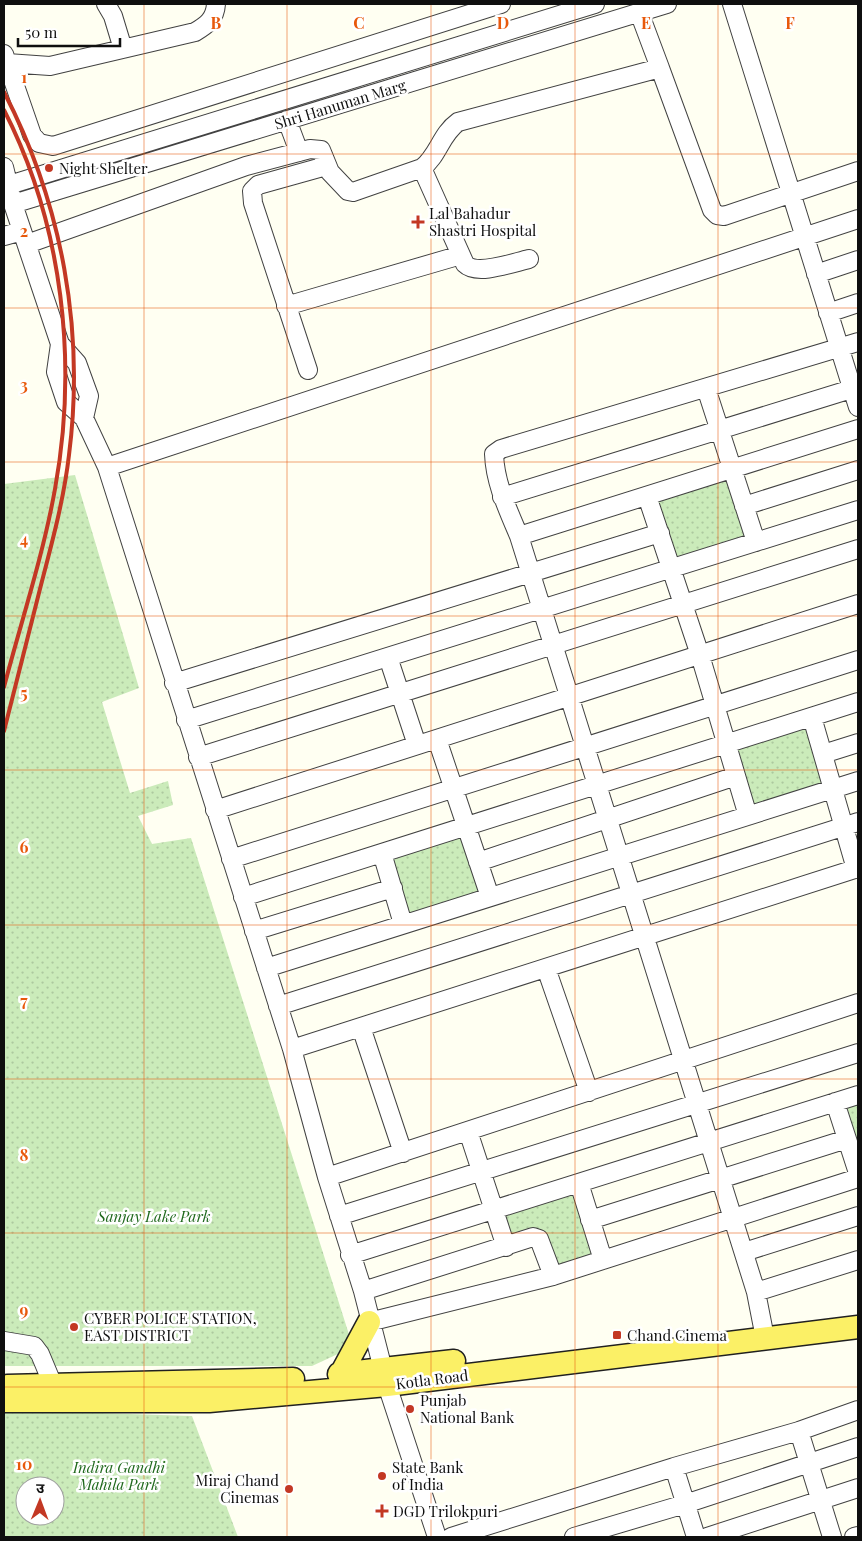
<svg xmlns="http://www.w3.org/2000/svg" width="862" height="1541" font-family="'Playfair Display','Noto Sans Devanagari',serif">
<defs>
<pattern id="park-dots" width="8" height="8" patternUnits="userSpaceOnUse" patternTransform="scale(1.25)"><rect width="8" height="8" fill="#cbebba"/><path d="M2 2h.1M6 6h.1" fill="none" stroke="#adc89f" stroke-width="1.8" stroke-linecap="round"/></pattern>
</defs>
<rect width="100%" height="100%" fill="#fffff2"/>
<path fill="url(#park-dots)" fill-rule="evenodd" d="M 728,472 L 751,540 L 673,564 L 652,497 Z
M 75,475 L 139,688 L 102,702 L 130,793 L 168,781 L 173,805 L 138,816 L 152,844 L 191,838 L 353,1347 L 312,1366 L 4,1366 L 4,484 Z
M 808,721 L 828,785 L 752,809 L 732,745 Z
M 461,829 L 484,897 L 407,921 L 385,853 Z
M 858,1099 L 858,1145 L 846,1104 Z
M 576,1188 L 597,1253 L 553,1266 L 542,1232 L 509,1242 L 500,1212 Z
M 4,1410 L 192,1416 L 238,1537 L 4,1537 ZM 25,1486 L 55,1486 L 55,1516 L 25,1516 Z"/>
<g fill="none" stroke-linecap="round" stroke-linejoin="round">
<g stroke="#424242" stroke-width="20">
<path id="minor" d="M 106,4 L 113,16 L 123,49
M 732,4 L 858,407
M 4,54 L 32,135 L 39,143 L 53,146 L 501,4
M 7,63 L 50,66 L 195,32 C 207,25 215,19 216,4
M 660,68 L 712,210 L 717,215 L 724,216 L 858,171
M 287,120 L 299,152
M 4,167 L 13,204 L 60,344 L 77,363 L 89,396 L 84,418
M 422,168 L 465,264 C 477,276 512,263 529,259
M 9,185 L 595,4
M 13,204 L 667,4
M 4,236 L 22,231
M 27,244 L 246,166 L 310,149 L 321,150 L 330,172 L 348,191 L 353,192 L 422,168 C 438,156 441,134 458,122 L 660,68 L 639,12
M 816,274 L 858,260
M 286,306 L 461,255
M 828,313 L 858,303
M 60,344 L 56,372 L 66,402 L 84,418 L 107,467 L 292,1049 L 327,1177 L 363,1291 L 387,1385 L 437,1537
M 308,370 L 253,203 L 252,191 L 258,185 L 326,166
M 706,388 L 756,542
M 107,467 L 858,219
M 647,496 L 700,655 L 748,816
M 502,497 L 858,387
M 744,506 L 858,470
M 519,536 L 858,429
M 388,657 L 417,745
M 174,683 L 660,533
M 812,717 L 856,869
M 186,720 L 858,510
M 437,739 L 490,897
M 823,754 L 858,743
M 198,757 L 858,549
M 215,810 L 858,604
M 382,853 L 403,924
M 231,859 L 858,660
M 478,862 L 736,776
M 243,897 L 858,702
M 254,931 L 393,888
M 266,968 L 858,781
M 546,968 L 589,1092
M 278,1006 L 858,822
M 361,1027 L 403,1153
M 292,1049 L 858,868
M 835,1102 L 858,1173
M 468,1131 L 506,1247
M 327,1177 L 858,1003
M 579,1183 L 603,1260
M 339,1216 L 858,1053
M 590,1220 L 847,1139
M 744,1252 L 858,1216
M 350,1255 L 858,1095
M 363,1291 L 533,1237 L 539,1239 L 553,1276
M 756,1292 L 858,1260
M 369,1322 L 553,1276 L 858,1178
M 765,1338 L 756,1292 L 519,536 C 508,510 495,483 494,454 L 501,449 L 858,342
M 4,1341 L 34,1346 L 40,1354 L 53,1385
M 799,1431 L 832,1537
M 674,1467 L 696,1537
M 451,1537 L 674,1467 L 799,1431 L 858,1410
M 574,1537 L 685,1504 L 858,1447
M 707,1537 L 858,1488
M 854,1537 L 858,1536"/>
</g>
<g stroke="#202020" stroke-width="25">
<path id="major" d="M 339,1374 L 454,1361
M 341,1374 L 369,1322
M 7,1386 L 293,1379
M 4,1401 L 209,1401 L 387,1385 L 858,1327"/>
</g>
<use href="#minor" stroke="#fff" stroke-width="18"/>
<use href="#major" stroke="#fbf066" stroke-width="22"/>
<path stroke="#c33824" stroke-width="4" d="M 4,92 C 62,204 85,330 69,455 C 64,498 53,539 42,581 C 29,631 17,681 4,731
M 4,110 C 63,225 78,363 55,489 C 43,556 21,622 4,687"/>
</g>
<path fill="none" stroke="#e8590c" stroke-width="1" stroke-opacity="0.55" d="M 144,4 L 144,1537M 287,4 L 287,1537M 431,4 L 431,1537M 575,4 L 575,1537M 718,4 L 718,1537M 4,154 L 858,154M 4,308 L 858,308M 4,462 L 858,462M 4,616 L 858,616M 4,770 L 858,770M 4,925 L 858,925M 4,1079 L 858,1079M 4,1233 L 858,1233M 4,1387 L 858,1387"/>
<g fill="#c33824" stroke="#fff" stroke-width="2">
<circle cx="49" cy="168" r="5"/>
<path d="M415.5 214.5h5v5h5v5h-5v5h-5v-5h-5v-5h5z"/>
<circle cx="74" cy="1327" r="5"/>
<rect x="612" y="1330" width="10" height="10" rx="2.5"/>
<circle cx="410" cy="1409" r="5"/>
<circle cx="382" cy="1476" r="5"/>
<circle cx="289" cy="1489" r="5"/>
<path d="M379.5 1503.5h5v5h5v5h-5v5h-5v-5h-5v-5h5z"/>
</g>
<g text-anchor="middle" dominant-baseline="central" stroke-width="5" stroke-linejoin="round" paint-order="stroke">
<g font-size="15" fill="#0f0f0f" stroke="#fff">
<text transform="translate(340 104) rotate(-17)">Shri Hanuman Marg</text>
<text transform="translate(432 1379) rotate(-7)">Kotla Road</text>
</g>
<g font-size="15" fill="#0f0f0f" stroke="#fff" text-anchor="start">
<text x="59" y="168">Night Shelter</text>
<text x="429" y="213">Lal Bahadur<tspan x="429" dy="17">Shastri Hospital</tspan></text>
<text x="84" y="1318">CYBER POLICE STATION,<tspan x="84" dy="17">EAST DISTRICT</tspan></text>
<text x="627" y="1335">Chand Cinema</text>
<text x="420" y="1400">Punjab<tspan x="420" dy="17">National Bank</tspan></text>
<text x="392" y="1467">State Bank<tspan x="392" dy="17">of India</tspan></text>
<text x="279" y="1480" text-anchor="end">Miraj Chand<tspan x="279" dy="17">Cinemas</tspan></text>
<text x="393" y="1511">DGD Trilokpuri</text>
</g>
<g font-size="15" font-style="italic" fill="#20691d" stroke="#fff">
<text x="154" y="1216">Sanjay Lake Park</text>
<text x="119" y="1467">Indira Gandhi<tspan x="119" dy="17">Mahila Park</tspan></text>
</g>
</g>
<g font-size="16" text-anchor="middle" font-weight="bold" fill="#e8590c" stroke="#fff" stroke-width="5" stroke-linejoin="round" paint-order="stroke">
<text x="216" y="29">B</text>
<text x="359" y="29">C</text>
<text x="503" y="29">D</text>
<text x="646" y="29">E</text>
<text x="790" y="29">F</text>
<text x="24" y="83">1</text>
<text x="24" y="237">2</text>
<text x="24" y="391">3</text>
<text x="24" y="545">4</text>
<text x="24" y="699">5</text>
<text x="24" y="853">6</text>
<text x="24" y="1007">7</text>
<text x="24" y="1161">8</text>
<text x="24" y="1316">9</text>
<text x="24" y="1470">10</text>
</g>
<rect width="862" height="1541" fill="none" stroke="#0f0f0f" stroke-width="10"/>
<g transform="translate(40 1501) rotate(1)"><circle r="24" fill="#ffffff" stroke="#9f9f9f"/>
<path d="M0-4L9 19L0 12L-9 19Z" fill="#c33824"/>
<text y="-8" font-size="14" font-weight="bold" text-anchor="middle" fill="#0f0f0f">उ</text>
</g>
<path d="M18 38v8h102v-8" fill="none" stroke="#0f0f0f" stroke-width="2.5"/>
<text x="25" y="38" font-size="15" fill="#0f0f0f" stroke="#ffffff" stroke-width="4" paint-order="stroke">50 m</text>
</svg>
